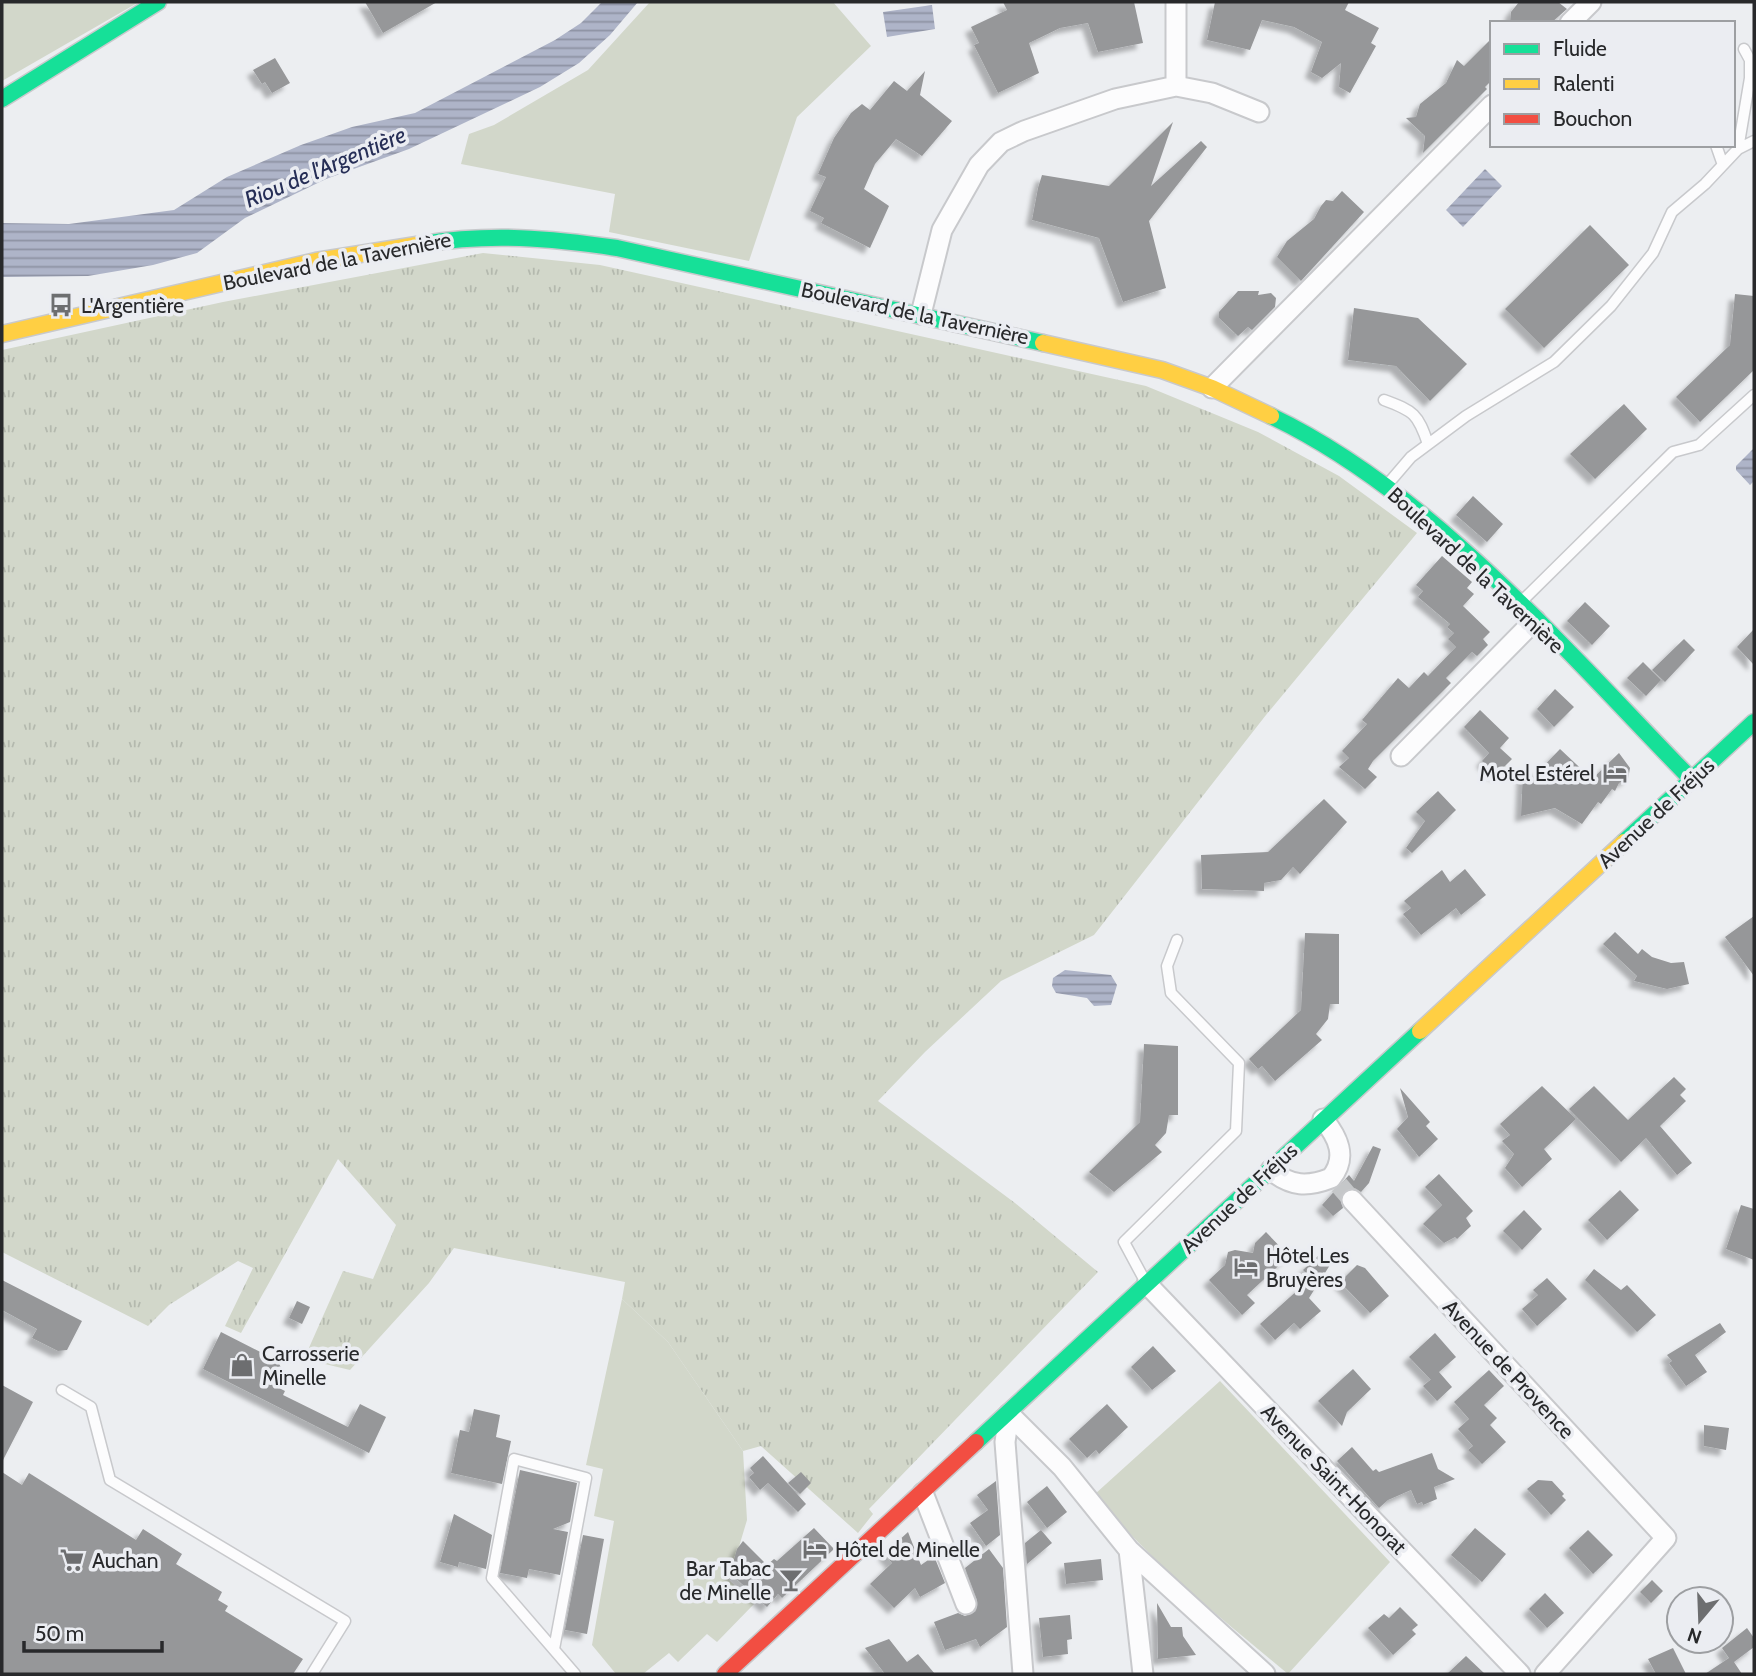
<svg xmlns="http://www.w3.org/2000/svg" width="1756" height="1676" font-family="Cabin,sans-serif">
<defs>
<pattern id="grass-tufts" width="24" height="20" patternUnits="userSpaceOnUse" patternTransform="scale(1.75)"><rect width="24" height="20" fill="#d2d7ca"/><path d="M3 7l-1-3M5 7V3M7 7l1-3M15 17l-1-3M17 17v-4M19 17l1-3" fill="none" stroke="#b4b9ae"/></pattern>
<pattern id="water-rules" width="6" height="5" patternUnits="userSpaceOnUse" patternTransform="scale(1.75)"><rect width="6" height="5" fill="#aeb4c8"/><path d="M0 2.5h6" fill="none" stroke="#8e92a3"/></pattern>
<filter id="shadow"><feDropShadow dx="-6" dy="6" stdDeviation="2" flood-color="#0004"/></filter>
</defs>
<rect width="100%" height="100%" fill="#eceef1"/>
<path fill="url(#grass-tufts)" d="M 483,253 L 600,265 L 1146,386 L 1258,432 L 1339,476 L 1417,533 L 1266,715 L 1094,935 L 1001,981 L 925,1052 L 878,1101 L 1015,1203 L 1098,1272 L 869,1509 L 873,1514 L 858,1533 L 761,1446 L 743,1451 L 668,1342 L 622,1299 L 625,1282 L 454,1248 L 429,1283 L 350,1370 L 304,1359 L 343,1271 L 373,1279 L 396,1225 L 338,1159 L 241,1333 L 225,1326 L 253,1268 L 238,1261 L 169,1305 L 148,1326 L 2,1252 L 2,350 L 223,302 Z"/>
<path fill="#d2d7ca" d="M 2,2 L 139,2 L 2,81 Z
M 650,2 L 833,2 L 871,46 L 797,117 L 749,261 L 609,232 L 615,194 L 461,164 L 469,134 L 494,125 L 588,70 Z
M 622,1299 L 668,1342 L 743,1451 L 747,1520 L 729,1580 L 754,1604 L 717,1642 L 707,1634 L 678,1662 L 669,1653 L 643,1674 L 616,1674 L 592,1645 L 614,1521 L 594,1516 L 603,1469 L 586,1465 Z
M 1220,1381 L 1390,1562 L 1288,1674 C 1220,1617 1151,1563 1095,1494 Z"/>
<path fill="url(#water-rules)" d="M 602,2 L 638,2 L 610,35 L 579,63 L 540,87 L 409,149 L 326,179 L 245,218 L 197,253 L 153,265 L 88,276 L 2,277 L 2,223 L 69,224 L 174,210 L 227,177 L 301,145 L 352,127 L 415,113 L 555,40 L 581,23 Z
M 932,5 L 935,29 L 887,37 L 883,12 Z
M 1485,169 L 1502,186 L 1463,227 L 1446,210 Z
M 1754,448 L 1754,481 L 1750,485 L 1736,470 L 1736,466 Z
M 1065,970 L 1111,975 L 1117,985 L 1111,1005 L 1094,1006 L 1087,998 L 1056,993 L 1052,986 L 1053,978 Z"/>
<path fill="#969799" filter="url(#shadow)" d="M 365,2 L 437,2 L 383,33 Z
M 1003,2 L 1134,2 L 1143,43 L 1098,52 L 1088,23 L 1060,28 L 1029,43 L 1039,73 L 998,93 L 974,45 L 979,43 L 971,27 L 1007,10 Z
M 1215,2 L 1349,2 L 1345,10 L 1379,28 L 1371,43 L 1376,46 L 1350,93 L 1339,87 L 1341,63 L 1322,78 L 1311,72 L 1322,42 L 1294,27 L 1262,20 L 1250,50 L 1207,40 Z
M 1519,2 L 1558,2 L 1567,9 L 1551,23 L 1510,23 L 1511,12 Z
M 1492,38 L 1492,80 L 1485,87 L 1487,89 L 1423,153 L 1425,136 L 1406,118 L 1416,117 L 1420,104 L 1446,83 L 1457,60 L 1464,66 Z
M 275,58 L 290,83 L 272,93 L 265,82 L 262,84 L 253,70 Z
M 925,71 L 920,95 L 952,121 L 922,156 L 896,139 L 875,164 L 864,189 L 889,206 L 870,248 L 821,223 L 824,218 L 810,211 L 826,177 L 818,174 L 834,138 L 851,113 L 862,104 L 870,110 L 894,81 L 907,91 Z
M 1173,122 L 1151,186 L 1201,141 L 1207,147 L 1149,221 L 1166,288 L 1123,302 L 1099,238 L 1032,220 L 1038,188 L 1042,175 L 1109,186 Z
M 1342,191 L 1364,212 L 1301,281 L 1277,257 L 1287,241 L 1314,219 L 1321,206 L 1326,200 L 1333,201 Z
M 1590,225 L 1629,265 L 1544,348 L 1505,309 Z
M 1238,291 L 1259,291 L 1258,295 L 1271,293 L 1276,298 L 1275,307 L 1252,330 L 1248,327 L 1238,336 L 1219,318 L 1219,312 Z
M 1735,294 L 1754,296 L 1754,370 L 1700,422 L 1676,397 L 1730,345 Z
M 1354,308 L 1418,318 L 1467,364 L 1430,401 L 1396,366 L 1348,360 Z
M 1624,404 L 1647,429 L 1595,479 L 1570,454 Z
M 1473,496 L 1503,524 L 1487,542 L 1456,515 Z
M 1442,556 L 1472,582 L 1467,588 L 1474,594 L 1463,606 L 1490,632 L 1483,639 L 1488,645 L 1477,656 L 1472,652 L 1446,678 L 1451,683 L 1373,761 L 1368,769 L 1377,777 L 1365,789 L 1339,767 L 1349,758 L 1342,751 L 1367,724 L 1362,720 L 1398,678 L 1409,688 L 1424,672 L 1428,676 L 1456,647 L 1448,639 L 1454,633 L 1447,627 L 1450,624 L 1418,597 L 1423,591 L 1416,585 Z
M 1585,602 L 1610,626 L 1592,645 L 1567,621 Z
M 1754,629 L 1754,665 L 1737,647 Z
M 1684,639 L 1695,650 L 1665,682 L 1652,670 Z
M 1643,662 L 1661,680 L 1646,696 L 1627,678 Z
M 1555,689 L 1574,707 L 1554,727 L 1537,709 Z
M 1480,710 L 1509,738 L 1500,748 L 1512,759 L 1496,775 L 1482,761 L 1489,753 L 1464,727 Z
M 1560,749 L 1592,779 L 1619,753 L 1630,768 L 1628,779 L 1619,783 L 1615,791 L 1612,789 L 1601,804 L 1598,802 L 1582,824 L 1555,808 L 1521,816 L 1523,770 L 1532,778 Z
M 1438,791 L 1456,810 L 1412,853 L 1406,848 L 1425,821 L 1416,812 Z
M 1324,799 L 1347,822 L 1300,874 L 1293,867 L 1281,880 L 1264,883 L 1264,891 L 1202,889 L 1201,855 L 1268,852 Z
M 1465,869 L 1486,895 L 1461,915 L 1456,908 L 1421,935 L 1403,914 L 1411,908 L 1404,901 L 1442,870 L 1450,882 Z
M 1754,916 L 1754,976 L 1725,937 Z
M 1615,932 L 1638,954 L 1642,949 L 1652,957 L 1671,963 L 1684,962 L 1689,984 L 1667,989 L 1634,981 L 1637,976 L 1603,944 Z
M 1305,933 L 1339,934 L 1339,1004 L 1330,1004 L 1328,1019 L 1316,1034 L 1322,1040 L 1275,1081 L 1262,1066 L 1258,1069 L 1249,1059 L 1301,1010 Z
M 1144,1044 L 1178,1046 L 1178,1115 L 1169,1115 L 1166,1133 L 1155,1145 L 1162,1152 L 1114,1192 L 1089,1172 L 1140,1122 Z
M 1674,1077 L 1686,1089 L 1680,1095 L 1686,1101 L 1660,1126 L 1692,1163 L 1677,1175 L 1646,1138 L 1621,1162 L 1569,1109 L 1594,1086 L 1628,1120 Z
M 1542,1086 L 1576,1119 L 1544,1149 L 1552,1159 L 1522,1187 L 1505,1168 L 1514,1154 L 1502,1141 L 1510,1135 L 1500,1124 Z
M 1400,1088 L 1430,1122 L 1426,1126 L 1438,1139 L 1419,1157 L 1397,1129 L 1408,1117 Z
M 1373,1146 L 1381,1149 L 1369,1183 L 1361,1192 L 1355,1188 L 1344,1191 L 1340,1197 L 1343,1208 L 1333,1216 L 1322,1205 L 1349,1175 L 1354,1181 Z
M 1439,1174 L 1473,1211 L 1466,1218 L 1471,1226 L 1457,1239 L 1455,1237 L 1444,1243 L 1423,1224 L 1442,1205 L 1425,1187 Z
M 1620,1190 L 1639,1210 L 1607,1240 L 1588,1220 Z
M 1741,1205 L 1754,1209 L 1754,1260 L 1726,1249 Z
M 1524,1210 L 1542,1229 L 1522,1250 L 1503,1231 Z
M 1266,1232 L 1289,1256 L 1247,1295 L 1255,1303 L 1242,1315 L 1209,1280 L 1225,1265 L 1228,1252 L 1235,1250 L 1253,1253 L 1255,1243 Z
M 1320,1254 L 1330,1265 L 1309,1298 L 1321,1311 L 1300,1329 L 1294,1323 L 1275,1340 L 1260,1324 L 1311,1278 L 1303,1270 Z
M 1357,1265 L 1365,1268 L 1389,1296 L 1370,1313 L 1340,1282 Z
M 1594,1269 L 1621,1290 L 1627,1285 L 1656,1315 L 1637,1332 L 1585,1280 Z
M 1547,1278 L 1567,1299 L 1537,1326 L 1522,1309 L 1538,1295 L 1533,1290 Z
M 2,1280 L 82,1321 L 67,1350 L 58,1351 L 32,1338 L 37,1329 L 2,1310 Z
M 297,1301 L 310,1307 L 302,1324 L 289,1318 Z
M 1720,1323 L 1726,1332 L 1695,1355 L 1707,1372 L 1686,1386 L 1669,1363 L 1672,1361 L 1667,1355 Z
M 221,1332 L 278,1361 L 285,1377 L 279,1388 L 285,1391 L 283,1395 L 348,1427 L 360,1404 L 386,1417 L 369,1453 L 203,1369 Z
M 1435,1333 L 1456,1357 L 1439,1372 L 1452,1387 L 1437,1401 L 1423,1386 L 1435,1376 L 1431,1380 L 1409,1357 Z
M 1153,1346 L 1176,1371 L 1152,1390 L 1131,1367 Z
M 1353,1369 L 1371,1389 L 1347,1412 L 1342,1426 L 1318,1401 Z
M 1489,1370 L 1504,1386 L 1484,1405 L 1497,1418 L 1490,1425 L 1506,1442 L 1482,1464 L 1468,1450 L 1473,1446 L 1458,1429 L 1469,1419 L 1454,1402 Z
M 2,1385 L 33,1402 L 2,1462 Z
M 1107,1404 L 1128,1427 L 1099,1454 L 1096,1450 L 1087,1458 L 1069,1439 Z
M 474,1409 L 500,1415 L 496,1437 L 511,1441 L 502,1484 L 451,1473 L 460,1430 L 469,1432 Z
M 1704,1425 L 1729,1428 L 1726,1450 L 1704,1446 Z
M 1352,1447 L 1373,1471 L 1376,1469 L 1379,1472 L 1432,1453 L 1438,1469 L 1455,1479 L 1434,1487 L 1437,1499 L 1423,1505 L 1422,1502 L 1417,1504 L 1411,1490 L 1388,1500 L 1379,1508 L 1337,1461 Z
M 763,1456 L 806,1504 L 798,1512 L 768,1483 L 760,1490 L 749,1477 L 754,1473 L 750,1468 Z
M 520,1470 L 577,1483 L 570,1522 L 553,1529 L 568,1532 L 560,1575 L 529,1569 L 527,1578 L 500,1573 Z
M 2,1472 L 22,1485 L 29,1473 L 136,1540 L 143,1529 L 182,1554 L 176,1564 L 222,1592 L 218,1600 L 228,1606 L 225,1611 L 303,1659 L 293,1674 L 2,1674 Z
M 801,1472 L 811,1483 L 800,1494 L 788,1483 Z
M 1538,1480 L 1552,1481 L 1564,1494 L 1562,1496 L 1566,1500 L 1551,1515 L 1527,1489 Z
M 996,1481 L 1000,1535 L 986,1546 L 970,1523 L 988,1510 L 977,1495 Z
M 1047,1486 L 1067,1512 L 1047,1528 L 1027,1502 Z
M 454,1514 L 492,1535 L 486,1569 L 459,1562 L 458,1567 L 440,1562 Z
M 814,1528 L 834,1549 L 782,1598 L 778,1594 L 767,1607 L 730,1573 L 737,1549 L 743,1541 L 767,1565 L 774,1559 L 777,1561 Z
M 1475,1528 L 1506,1554 L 1482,1582 L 1451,1555 Z
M 1041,1530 L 1052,1543 L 1027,1564 L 1025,1543 Z
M 1588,1530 L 1613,1555 L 1593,1574 L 1569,1548 Z
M 908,1532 L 921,1565 L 934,1556 L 945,1583 L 920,1597 L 915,1588 L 894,1608 L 870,1584 L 892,1563 L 884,1554 Z
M 583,1535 L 604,1539 L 587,1634 L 565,1630 Z
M 989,1549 L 1003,1568 L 1007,1627 L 980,1647 L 976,1639 L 945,1650 L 934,1622 L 958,1613 L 965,1616 L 976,1611 L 977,1600 L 965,1568 Z
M 1101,1559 L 1103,1580 L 1066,1584 L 1064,1563 Z
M 1652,1580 L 1663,1591 L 1651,1603 L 1640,1592 Z
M 1545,1593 L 1564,1613 L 1547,1628 L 1529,1609 Z
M 1157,1603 L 1171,1627 L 1182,1627 L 1183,1636 L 1196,1655 L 1158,1659 Z
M 1400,1607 L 1418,1625 L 1412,1630 L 1416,1634 L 1393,1655 L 1368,1628 L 1384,1614 L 1389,1618 Z
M 1070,1615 L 1072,1639 L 1067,1640 L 1068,1654 L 1043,1657 L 1039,1618 Z
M 1747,1628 L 1754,1638 L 1754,1647 L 1734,1662 L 1742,1674 L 1705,1674 L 1729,1658 L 1722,1648 Z
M 889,1639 L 907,1662 L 918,1654 L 935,1674 L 885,1674 L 865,1648 Z
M 1673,1648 L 1686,1674 L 1656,1674 L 1648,1659 Z
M 1466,1656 L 1485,1674 L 1447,1674 Z"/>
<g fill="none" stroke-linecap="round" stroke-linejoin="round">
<path stroke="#c5c7c9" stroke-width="19" stroke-dasharray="19 10" stroke-linecap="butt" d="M 1339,1185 L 1352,1200"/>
<g stroke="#c8c9cc" stroke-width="13">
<path id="lane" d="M 1716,145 L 1723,165
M 1738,149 L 1754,141
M 1384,400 C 1414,411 1418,414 1428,444
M 1387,485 L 1411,457 L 1466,416 L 1554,362 L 1611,306 L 1653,253 L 1672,212 L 1705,184 L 1738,149 L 1750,78 L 1750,60 L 1744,49
M 1521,602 L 1673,452 L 1699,445 L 1754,395
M 1145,1281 L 1124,1242 L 1236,1131 L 1239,1063 L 1171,993 L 1167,966 L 1177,940
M 62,1390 L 91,1407 L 110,1480 L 345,1621 L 312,1674
M 554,1649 L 586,1478 L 514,1459 L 492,1578 L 575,1674"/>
</g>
<g stroke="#c8c9cc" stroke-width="23">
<path id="street" d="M 1176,2 L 1176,86
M 1570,23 L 1591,2
M 921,314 L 942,230 L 979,165 L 1001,142 L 1024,131 L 1115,99 L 1176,86 L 1212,93 L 1259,112
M 1212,388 L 1492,105
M 1401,756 L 1535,620
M 1271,1170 C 1291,1187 1308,1187 1331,1178 C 1348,1157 1338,1137 1323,1119
M 1352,1200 L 1666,1538 L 1545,1674
M 1147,1284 L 1520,1674
M 1009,1414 L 1062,1467 L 1129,1550 L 1265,1674
M 1009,1414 L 1005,1442 L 1023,1674
M 923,1493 L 966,1604
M 1129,1550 L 1143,1674"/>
</g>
<g stroke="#c8c9cc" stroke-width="19">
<path id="fast" d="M 2,99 L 158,2
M 423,244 C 490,233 550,238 617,248 L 1043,343
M 1271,416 C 1431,492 1569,654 1692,780
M 1624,842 L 1754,722
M 976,1442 L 1420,1031"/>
</g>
<g stroke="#c8c9cc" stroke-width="19">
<path id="slow" d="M 2,334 L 316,261 L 423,244
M 1043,343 L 1162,370 L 1212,388 L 1271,416
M 1420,1031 L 1624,842"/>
</g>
<g stroke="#c8c9cc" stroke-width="19">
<path id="jam" d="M 725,1674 L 976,1442"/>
</g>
<use href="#lane" stroke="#fcfcfd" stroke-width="10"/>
<use href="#street" stroke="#fcfcfd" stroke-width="19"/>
<use href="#fast" stroke="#16e098" stroke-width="16"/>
<use href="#slow" stroke="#ffcf43" stroke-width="16"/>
<use href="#jam" stroke="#f24e42" stroke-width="16"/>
</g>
<defs>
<g id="bus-bare" transform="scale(1.89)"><path d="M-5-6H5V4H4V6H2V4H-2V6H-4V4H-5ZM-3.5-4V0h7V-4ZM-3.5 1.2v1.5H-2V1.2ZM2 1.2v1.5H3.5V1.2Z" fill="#6d6e70" stroke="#ebedf2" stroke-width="2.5" paint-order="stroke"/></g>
<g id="hotel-bare" transform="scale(1.89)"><path d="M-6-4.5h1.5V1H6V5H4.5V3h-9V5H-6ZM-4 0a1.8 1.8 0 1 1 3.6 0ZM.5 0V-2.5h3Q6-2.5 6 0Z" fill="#6d6e70" stroke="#ebedf2" stroke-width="2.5" paint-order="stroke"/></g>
<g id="shop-bare" transform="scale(1.89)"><path d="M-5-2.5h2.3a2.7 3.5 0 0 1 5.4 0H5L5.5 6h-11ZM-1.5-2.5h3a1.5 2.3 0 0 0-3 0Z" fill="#6d6e70" stroke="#ebedf2" stroke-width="2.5" paint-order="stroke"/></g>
<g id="supermarket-bare" transform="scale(1.89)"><path d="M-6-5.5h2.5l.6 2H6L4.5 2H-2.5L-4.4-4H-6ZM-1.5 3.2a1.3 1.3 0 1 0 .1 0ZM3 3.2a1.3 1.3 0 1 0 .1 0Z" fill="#6d6e70" stroke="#ebedf2" stroke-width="2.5" paint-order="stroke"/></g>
<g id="bar-bare" transform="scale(1.89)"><path d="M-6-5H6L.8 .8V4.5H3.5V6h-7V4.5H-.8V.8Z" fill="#6d6e70" stroke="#ebedf2" stroke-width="2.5" paint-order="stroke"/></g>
</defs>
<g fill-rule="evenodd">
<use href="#bus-bare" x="61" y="305"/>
<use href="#hotel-bare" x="1615" y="773"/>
<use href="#hotel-bare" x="1246" y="1267"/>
<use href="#shop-bare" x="242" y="1365"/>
<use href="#hotel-bare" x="815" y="1549"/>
<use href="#supermarket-bare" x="72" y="1560"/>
<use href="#bar-bare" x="791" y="1580"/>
</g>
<g text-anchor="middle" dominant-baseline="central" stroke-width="7" stroke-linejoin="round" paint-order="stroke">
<g font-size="21" fill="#28292b" stroke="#ebedf2">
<text transform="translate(337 261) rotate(-11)">Boulevard de la Tavernière</text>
<text transform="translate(915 313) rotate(12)">Boulevard de la Tavernière</text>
<text transform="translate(1476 570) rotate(43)">Boulevard de la Tavernière</text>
<text transform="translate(1656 813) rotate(-43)">Avenue de Fréjus</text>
<text transform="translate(1239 1198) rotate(-43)">Avenue de Fréjus</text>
<text transform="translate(1509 1369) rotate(47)">Avenue de Provence</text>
<text transform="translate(1334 1479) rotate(46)">Avenue Saint-Honorat</text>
</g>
<g font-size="21" fill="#28292b" stroke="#ebedf2" text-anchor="start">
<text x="81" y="305">L'Argentière</text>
<text x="1595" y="773" text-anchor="end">Motel Estérel</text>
<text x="1266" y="1255">Hôtel Les<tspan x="1266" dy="24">Bruyères</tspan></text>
<text x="262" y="1353">Carrosserie<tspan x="262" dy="24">Minelle</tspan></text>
<text x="835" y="1549">Hôtel de Minelle</text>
<text x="92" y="1560">Auchan</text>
<text x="771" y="1568" text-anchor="end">Bar Tabac<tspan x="771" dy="24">de Minelle</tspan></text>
</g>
<g font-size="23" font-style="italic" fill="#262e56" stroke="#ebedf2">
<text transform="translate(325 167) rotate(-23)">Riou de l'Argentière</text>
</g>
</g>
<rect width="1756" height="1676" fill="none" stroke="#28292b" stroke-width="7"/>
<rect x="1490" y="21" width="245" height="126" fill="#ebedf2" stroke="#9d9fa2" stroke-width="2"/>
<rect x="1504" y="44" width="35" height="10" fill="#16e098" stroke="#9d9fa2" stroke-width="2"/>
<text x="1553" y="56" font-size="21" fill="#28292b">Fluide</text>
<rect x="1504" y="79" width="35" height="10" fill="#ffcf43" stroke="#9d9fa2" stroke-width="2"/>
<text x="1553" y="91" font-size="21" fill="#28292b">Ralenti</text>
<rect x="1504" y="114" width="35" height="10" fill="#f24e42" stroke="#9d9fa2" stroke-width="2"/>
<text x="1553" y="126" font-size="21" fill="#28292b">Bouchon</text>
<g transform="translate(1700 1620) rotate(199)"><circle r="33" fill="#ebedf2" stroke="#9d9fa2" stroke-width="2"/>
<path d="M0-5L12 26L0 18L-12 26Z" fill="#6d6e70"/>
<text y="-10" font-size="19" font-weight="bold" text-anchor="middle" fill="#28292b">N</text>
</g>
<path d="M24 1641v10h138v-10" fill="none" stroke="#28292b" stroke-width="3.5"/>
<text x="35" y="1641" font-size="21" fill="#28292b" stroke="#ebedf2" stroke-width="5" paint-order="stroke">50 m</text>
</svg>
